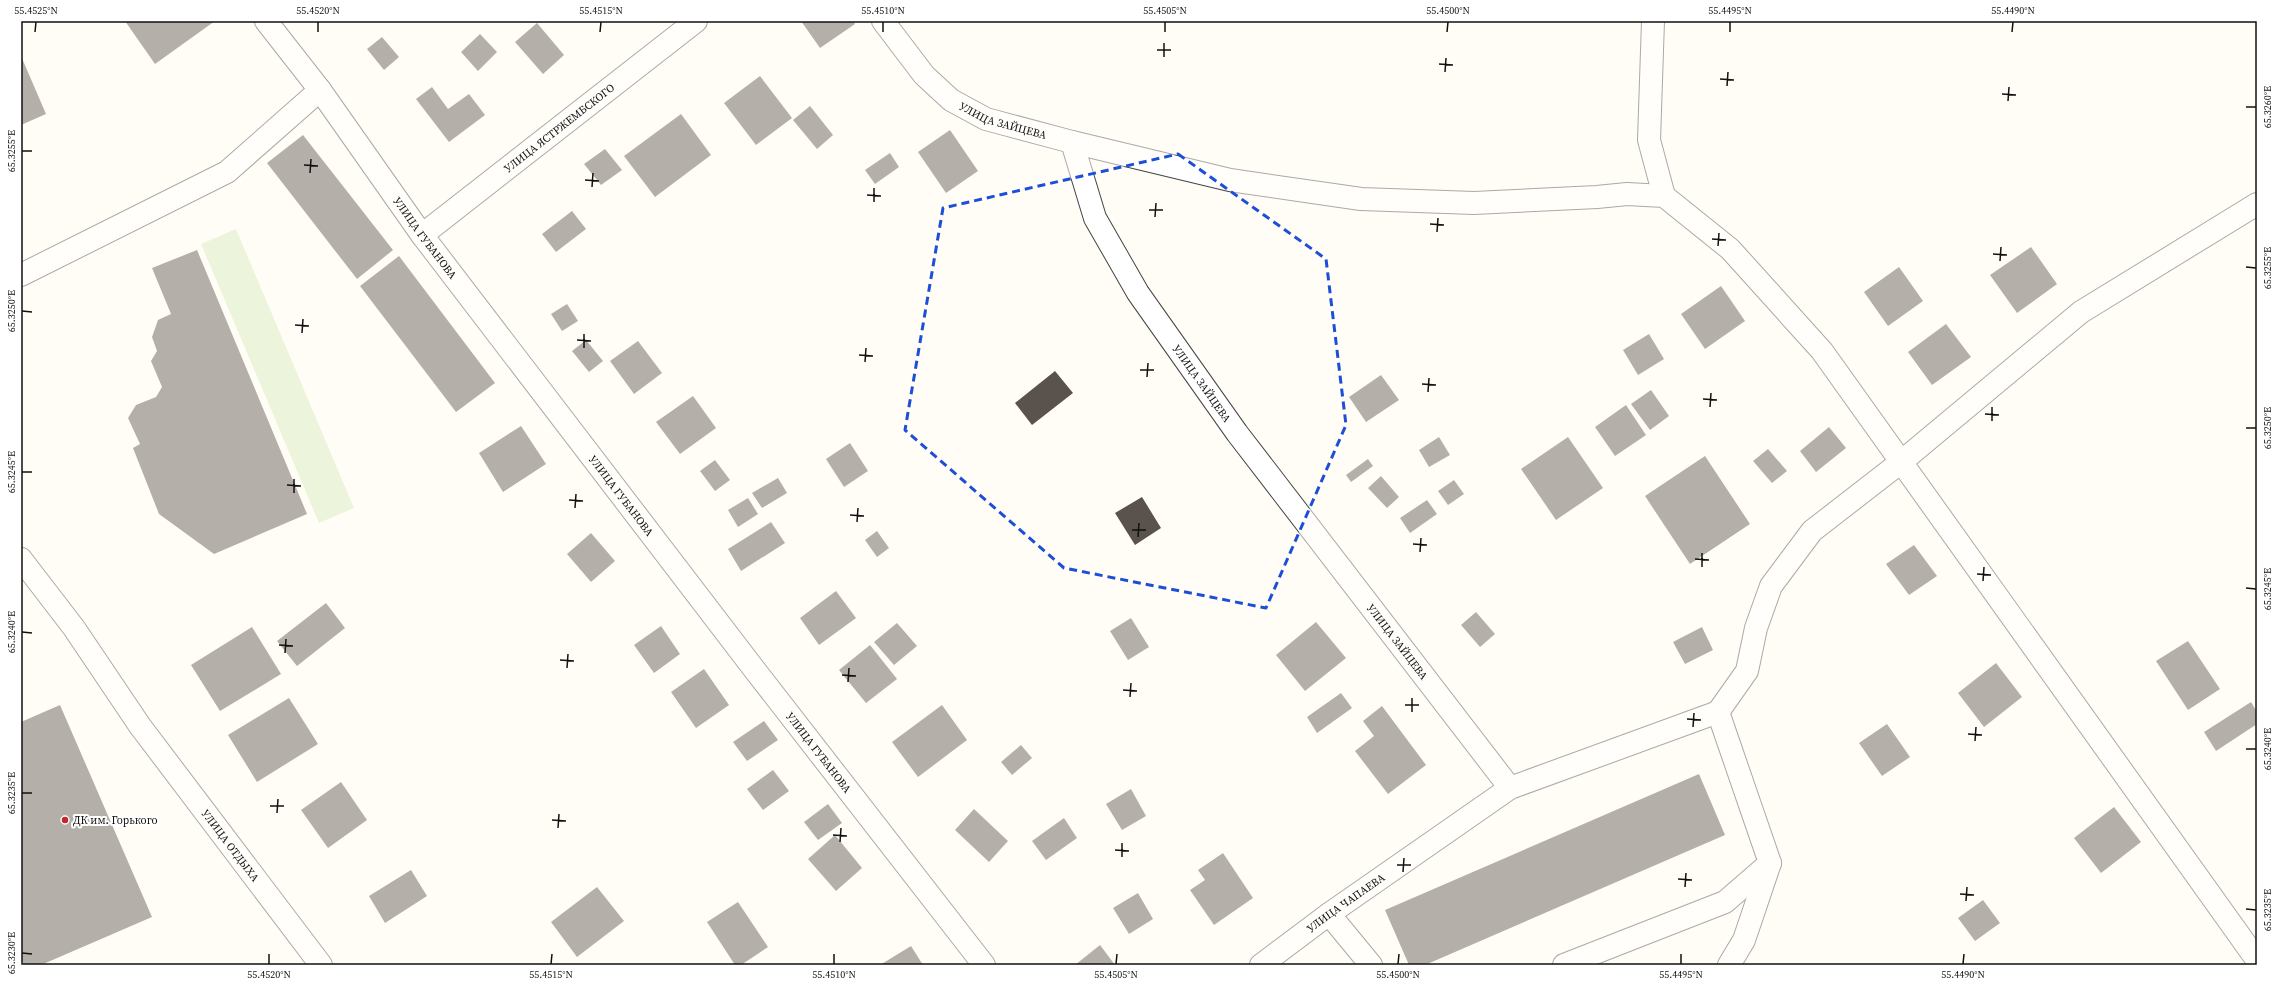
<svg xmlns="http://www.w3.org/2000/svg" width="2278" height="986" font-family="'Source Serif 4',serif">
<rect width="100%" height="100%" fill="#fffdf5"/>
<path fill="#d5ebbd" d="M 236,229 L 354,508 L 319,523 L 201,244 Z"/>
<path fill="#5a524d" d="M 125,21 L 215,21 L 155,64 Z
M 801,21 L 853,21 L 855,24 L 820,48 Z
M 537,23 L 564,55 L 543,74 L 515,42 Z
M 480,34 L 497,52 L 478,71 L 461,52 Z
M 382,37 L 399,57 L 384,70 L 367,49 Z
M 21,56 L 46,114 L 21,125 Z
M 760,76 L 792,118 L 756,145 L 724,103 Z
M 432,87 L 448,109 L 469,94 L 485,115 L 449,142 L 416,99 Z
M 810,106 L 833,135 L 817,149 L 793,120 Z
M 681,114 L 711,155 L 655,197 L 624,156 Z
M 950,130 L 978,171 L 946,193 L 918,152 Z
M 303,135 L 393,250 L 357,279 L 267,163 Z
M 605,149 L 622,170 L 601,185 L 584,164 Z
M 890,153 L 899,167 L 875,184 L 865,170 Z
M 572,211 L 586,229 L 556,252 L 542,234 Z
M 2031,247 L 2057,284 L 2017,313 L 1990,275 Z
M 197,250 L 307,514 L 214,554 L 159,514 L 133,448 L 140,444 L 128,418 L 136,405 L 156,397 L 162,387 L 151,361 L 157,351 L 152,337 L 158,320 L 171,314 L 152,268 Z
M 399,256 L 495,383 L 456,412 L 360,286 Z
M 1899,267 L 1923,301 L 1888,326 L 1864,292 Z
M 1721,286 L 1745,321 L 1705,349 L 1681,314 Z
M 567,304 L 578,321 L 562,331 L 551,314 Z
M 1946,324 L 1971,357 L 1932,385 L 1908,352 Z
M 1649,334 L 1664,359 L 1638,375 L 1623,350 Z
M 586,340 L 603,361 L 589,372 L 572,351 Z
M 638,341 L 662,373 L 634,394 L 610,361 Z
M 1055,371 L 1073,393 L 1032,425 L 1015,403 Z
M 1381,375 L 1399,400 L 1366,422 L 1349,397 Z
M 1651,390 L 1669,416 L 1650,430 L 1631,404 Z
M 693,396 L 716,428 L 680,454 L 656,422 Z
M 1626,405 L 1646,435 L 1615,456 L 1595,427 Z
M 521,426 L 546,464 L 503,492 L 479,453 Z
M 1829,427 L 1846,448 L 1816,472 L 1800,451 Z
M 1439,437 L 1450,455 L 1429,467 L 1419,450 Z
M 1568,437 L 1603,488 L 1556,520 L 1521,469 Z
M 850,443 L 868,471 L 844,487 L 826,459 Z
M 1768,449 L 1787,471 L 1772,483 L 1753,461 Z
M 1705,456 L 1750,524 L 1690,564 L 1645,496 Z
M 1368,459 L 1373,466 L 1351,482 L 1346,475 Z
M 715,460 L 730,480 L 715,491 L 700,471 Z
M 1381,476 L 1399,497 L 1387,508 L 1368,488 Z
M 778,478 L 787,493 L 762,508 L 752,493 Z
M 1454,480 L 1464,494 L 1448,505 L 1438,491 Z
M 1142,497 L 1161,528 L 1135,545 L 1115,513 Z
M 748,498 L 758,514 L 738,527 L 728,510 Z
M 1427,500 L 1437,514 L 1410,533 L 1400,518 Z
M 771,522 L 785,543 L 741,571 L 728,549 Z
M 877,531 L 889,548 L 877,557 L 865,540 Z
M 591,533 L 615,561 L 591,582 L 567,554 Z
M 1914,545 L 1937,576 L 1909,595 L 1886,564 Z
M 836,591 L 856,618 L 819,645 L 800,618 Z
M 326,603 L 345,628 L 297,666 L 277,641 Z
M 1476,612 L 1495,634 L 1480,647 L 1461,625 Z
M 1131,618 L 1149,647 L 1128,660 L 1110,631 Z
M 1316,622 L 1346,658 L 1305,691 L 1276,655 Z
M 897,623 L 917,646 L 894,665 L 874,642 Z
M 661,626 L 680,654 L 654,673 L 634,645 Z
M 252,627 L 281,674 L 220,711 L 191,665 Z
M 1702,627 L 1713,650 L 1685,664 L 1673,642 Z
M 2188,641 L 2220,689 L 2188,710 L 2156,661 Z
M 870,645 L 897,679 L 866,703 L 839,670 Z
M 1996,663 L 2022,697 L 1984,727 L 1958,693 Z
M 704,669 L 729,705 L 696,728 L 671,692 Z
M 1341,693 L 1352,708 L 1317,733 L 1307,717 Z
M 289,698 L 318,744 L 257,782 L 228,735 Z
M 2251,702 L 2257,712 L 2257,724 L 2216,751 L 2204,732 Z
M 60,705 L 152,917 L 41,965 L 24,965 L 21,958 L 21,722 Z
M 942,705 L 967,740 L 918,777 L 892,742 Z
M 1382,706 L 1426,765 L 1388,794 L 1355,751 L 1374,736 L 1363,721 Z
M 764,721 L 778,740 L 747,761 L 733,742 Z
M 1887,724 L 1910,757 L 1882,776 L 1859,743 Z
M 1021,745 L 1032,758 L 1012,775 L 1001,762 Z
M 773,770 L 789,791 L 763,810 L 747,789 Z
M 1699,774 L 1725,835 L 1425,965 L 1409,965 L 1385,910 Z
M 341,782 L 367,820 L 328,848 L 301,810 Z
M 1131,789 L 1146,816 L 1122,830 L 1106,804 Z
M 828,804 L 842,823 L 818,840 L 804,822 Z
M 2114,807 L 2141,842 L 2101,873 L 2074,838 Z
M 974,809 L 1008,841 L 989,862 L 955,830 Z
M 1064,818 L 1077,838 L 1046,860 L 1032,841 Z
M 835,835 L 862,868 L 836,891 L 808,859 Z
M 1223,853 L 1253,898 L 1214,925 L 1190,890 L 1205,880 L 1198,870 Z
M 411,870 L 427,896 L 385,923 L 369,896 Z
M 597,887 L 624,921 L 577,957 L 551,922 Z
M 1138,893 L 1153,919 L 1129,934 L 1113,908 Z
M 1983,900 L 2000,923 L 1975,941 L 1958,918 Z
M 738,902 L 768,947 L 741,965 L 735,965 L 707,922 Z
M 1100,945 L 1115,965 L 1075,965 Z
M 911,946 L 923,965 L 880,965 Z"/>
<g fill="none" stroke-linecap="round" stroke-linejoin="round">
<g stroke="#444" stroke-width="24">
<g id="minor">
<path id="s1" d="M 266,21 L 320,90 L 422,235 L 754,669 L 984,965"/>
<path id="s2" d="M 883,21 L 924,75 L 951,100 L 986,119 L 1072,142 L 1095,218 L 1138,293 L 1237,433 L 1510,788"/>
<path d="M 1653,21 L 1649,140 L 1664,196"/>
<path d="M 1072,142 L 1230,180 L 1361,199 L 1474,203 L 1597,197 L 1627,194 L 1664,196 L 1730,249 L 1822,351 L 2257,960"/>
<path id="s3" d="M 422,235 L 696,21"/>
<path d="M 21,275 L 227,172 L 320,90"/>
<path id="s4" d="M 21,559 L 74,628 L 140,726 L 321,965"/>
<path d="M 1329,914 L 1371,965"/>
<path id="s5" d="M 1261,965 L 1329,914 L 1510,788 L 1718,712 L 1747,671 L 1756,628 L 1771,586 L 1812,531 L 1901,462 L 2081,312 L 2257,204"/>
<path d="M 1564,965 L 1725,902 L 1770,863 L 1718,712"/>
<path d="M 1729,965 L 1744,940 L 1770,863"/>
</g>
</g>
<use href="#minor" stroke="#fff" stroke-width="22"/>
</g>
<path d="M0 0H2278V986H0ZM 1178,154 L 1326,259 L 1346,425 L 1266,608 L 1064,568 L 905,430 L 943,208 Z" fill="#fffdf5" fill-opacity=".55" fill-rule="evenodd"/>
<path fill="none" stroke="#1d4ed8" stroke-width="3" stroke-dasharray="8 5" stroke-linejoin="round" d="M 1178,154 L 1326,259 L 1346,425 L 1266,608 L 1064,568 L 905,430 L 943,208 Z"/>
<path fill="none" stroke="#111" stroke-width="1.5" d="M 35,32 L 36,22M 318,32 L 318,22M 600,32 L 601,22M 883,32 L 883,22M 1165,32 L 1165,22M 1447,32 L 1448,22M 1730,32 L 1730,22M 2012,32 L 2013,22M 1157,50 L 1171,50M 1164,57 L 1164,43M 1439,64 L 1453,65M 1445,72 L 1446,58M 1720,79 L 1734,80M 1727,86 L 1728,72M 2002,94 L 2016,95M 2008,101 L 2009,87M 2246,107 L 2256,107M 22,151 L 32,151M 304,165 L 318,166M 310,173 L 311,159M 585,180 L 599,181M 592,187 L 593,173M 867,195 L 881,196M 874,202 L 874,188M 1149,210 L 1163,210M 1155,217 L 1156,203M 1430,224 L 1444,225M 1437,232 L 1438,218M 1712,239 L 1726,240M 1718,246 L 1719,233M 1993,254 L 2007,255M 2000,261 L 2001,247M 2246,267 L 2256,268M 22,311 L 32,312M 295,325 L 309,326M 302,333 L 303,319M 577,340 L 591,341M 584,348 L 584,334M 859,355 L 873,356M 865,362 L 866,348M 1140,370 L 1154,370M 1147,377 L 1148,363M 1422,384 L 1436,385M 1428,392 L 1429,378M 1703,399 L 1717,400M 1710,407 L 1711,393M 1985,414 L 1999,415M 1992,421 L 1992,407M 2246,428 L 2256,428M 22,472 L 32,472M 287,485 L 301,486M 294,493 L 294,479M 569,500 L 583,501M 575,508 L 576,494M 850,515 L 864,516M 857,522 L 858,508M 1132,530 L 1146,530M 1138,537 L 1139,523M 1413,544 L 1427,545M 1420,552 L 1421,538M 1695,559 L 1709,560M 1702,567 L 1702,553M 1977,574 L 1991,575M 1983,581 L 1984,567M 2246,588 L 2256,589M 22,632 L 32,633M 279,645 L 293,646M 285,653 L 286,639M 560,660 L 574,661M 567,668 L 568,654M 842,675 L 856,676M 848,682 L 849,668M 1123,690 L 1137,691M 1130,697 L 1131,683M 1405,705 L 1419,705M 1412,712 L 1412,698M 1687,719 L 1701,720M 1693,727 L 1694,713M 1968,734 L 1982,735M 1975,741 L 1976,727M 2246,749 L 2256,749M 22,793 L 32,793M 270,806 L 284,806M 277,813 L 278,799M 552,820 L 566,821M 558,828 L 559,814M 833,835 L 847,836M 840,842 L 841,828M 1115,850 L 1129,851M 1122,857 L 1122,843M 1397,865 L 1411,865M 1403,872 L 1404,858M 1678,879 L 1692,880M 1685,887 L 1686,873M 1960,894 L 1974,895M 1966,901 L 1967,887M 2246,909 L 2256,910M 22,953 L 32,954M 269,964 L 269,954M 551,964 L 552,954M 834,964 L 834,954M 1116,964 L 1117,954M 1398,964 L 1399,954M 1681,964 L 1681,954M 1963,964 L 1964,954"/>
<circle fill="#c4262e" stroke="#fff" stroke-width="1.5" cx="65" cy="820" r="4"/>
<g text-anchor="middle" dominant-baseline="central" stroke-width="4" stroke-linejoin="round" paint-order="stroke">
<g font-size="11" fill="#111" stroke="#fff">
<text stroke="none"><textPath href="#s2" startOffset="161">УЛИЦА ЗАЙЦЕВА</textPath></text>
<text stroke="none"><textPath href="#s3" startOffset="174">УЛИЦА ЯСТРЖЕМБСКОГО</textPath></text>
<text stroke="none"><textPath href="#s1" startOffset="269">УЛИЦА ГУБАНОВА</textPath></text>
<text stroke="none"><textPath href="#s2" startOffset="510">УЛИЦА ЗАЙЦЕВА</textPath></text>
<text stroke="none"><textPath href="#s1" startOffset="593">УЛИЦА ГУБАНОВА</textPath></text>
<text stroke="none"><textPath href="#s2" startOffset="834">УЛИЦА ЗАЙЦЕВА</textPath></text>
<text stroke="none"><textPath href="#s1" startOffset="917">УЛИЦА ГУБАНОВА</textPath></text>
<text stroke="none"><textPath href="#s4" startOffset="355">УЛИЦА ОТДЫХА</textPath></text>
<text stroke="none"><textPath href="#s5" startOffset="105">УЛИЦА ЧАПАЕВА</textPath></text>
</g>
<g font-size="11" fill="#111" stroke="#fff" text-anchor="start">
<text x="73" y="820">ДК им. Горького</text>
</g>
</g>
<rect width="2278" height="986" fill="none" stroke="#ffffff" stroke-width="44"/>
<rect x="22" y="22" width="2234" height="942" fill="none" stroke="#111" stroke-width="1.5"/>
<g font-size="10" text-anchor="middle" fill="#111">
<text x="36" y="14">55.4525°N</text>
<text x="318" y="14">55.4520°N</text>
<text x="601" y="14">55.4515°N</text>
<text x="883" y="14">55.4510°N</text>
<text x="1165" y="14">55.4505°N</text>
<text x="1448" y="14">55.4500°N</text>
<text x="1730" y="14">55.4495°N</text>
<text x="2013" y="14">55.4490°N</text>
<text transform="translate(2267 107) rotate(-90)" y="4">65.3260°E</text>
<text transform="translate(11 151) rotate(-90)" y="4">65.3255°E</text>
<text transform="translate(2267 268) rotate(-90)" y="4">65.3255°E</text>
<text transform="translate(11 311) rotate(-90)" y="4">65.3250°E</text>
<text transform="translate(2267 428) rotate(-90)" y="4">65.3250°E</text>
<text transform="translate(11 472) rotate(-90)" y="4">65.3245°E</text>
<text transform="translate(2267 589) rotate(-90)" y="4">65.3245°E</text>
<text transform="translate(11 632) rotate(-90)" y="4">65.3240°E</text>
<text transform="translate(2267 749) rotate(-90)" y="4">65.3240°E</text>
<text transform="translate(11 793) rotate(-90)" y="4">65.3235°E</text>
<text transform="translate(2267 910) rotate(-90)" y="4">65.3235°E</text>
<text transform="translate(11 953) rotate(-90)" y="4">65.3230°E</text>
<text x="269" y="978">55.4520°N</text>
<text x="551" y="978">55.4515°N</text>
<text x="834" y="978">55.4510°N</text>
<text x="1116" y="978">55.4505°N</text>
<text x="1398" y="978">55.4500°N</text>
<text x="1681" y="978">55.4495°N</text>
<text x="1963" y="978">55.4490°N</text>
</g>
</svg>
